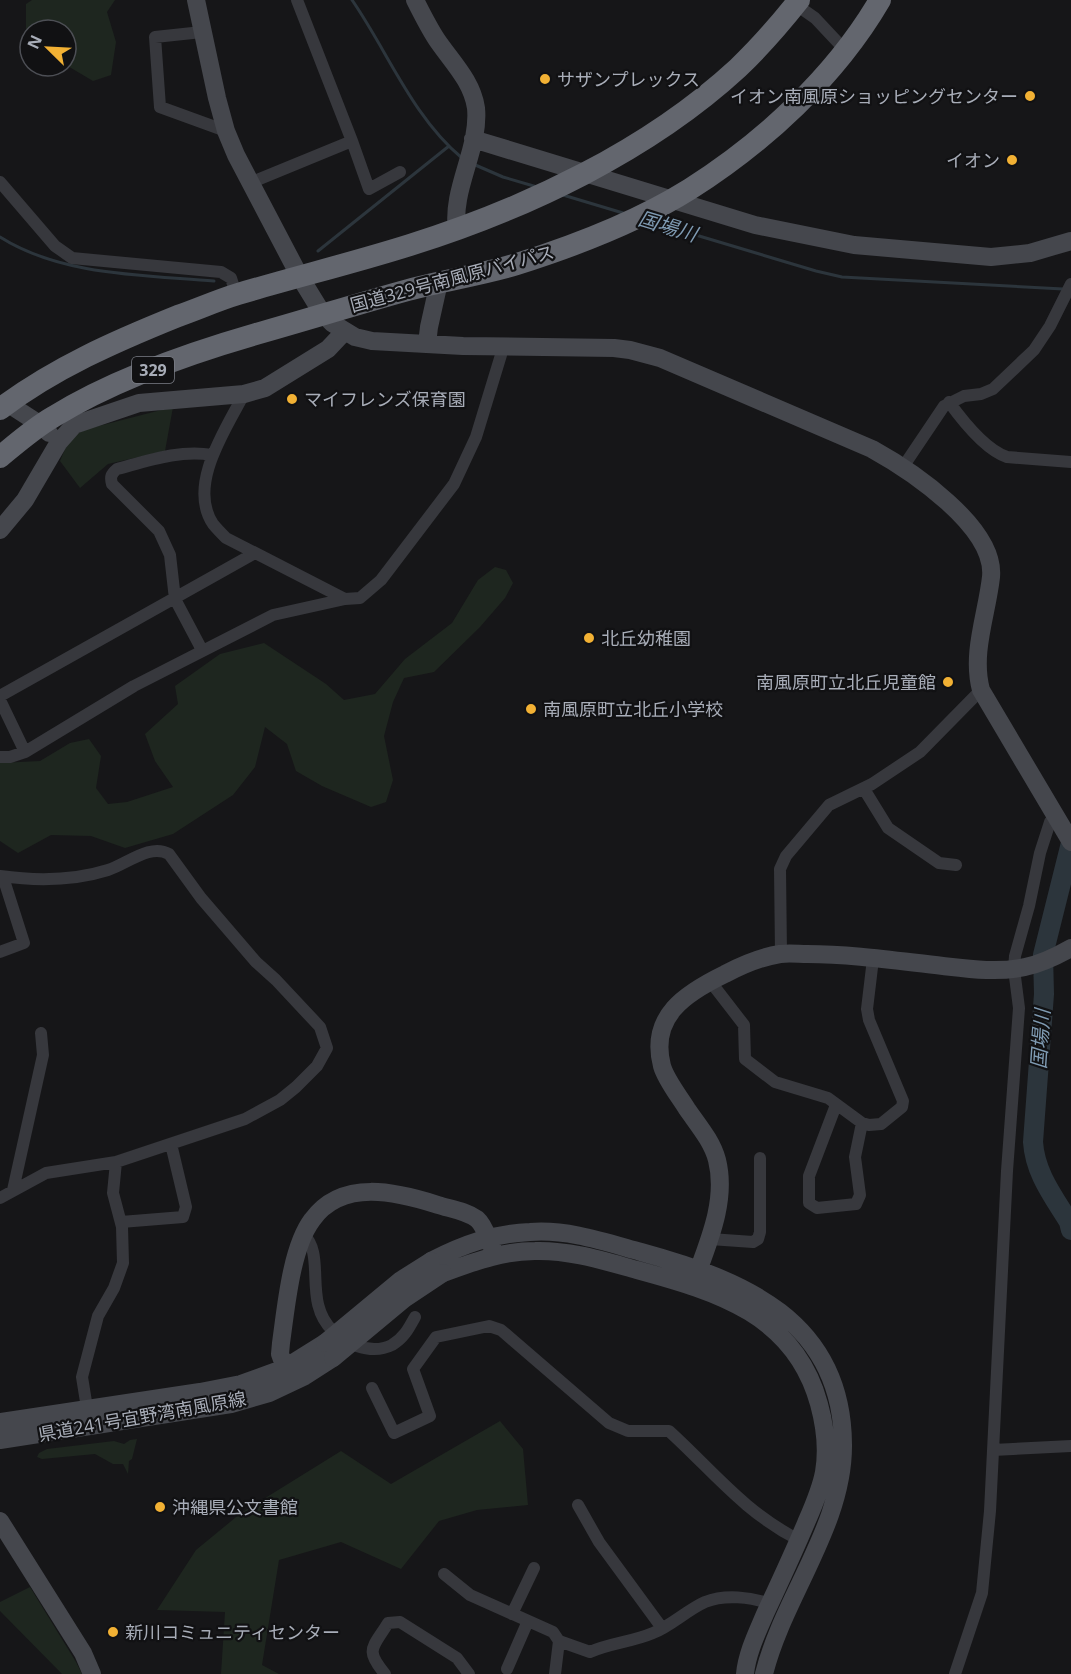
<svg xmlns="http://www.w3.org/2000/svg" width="1071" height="1674" font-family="'Open Sans','Noto Sans JP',sans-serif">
<rect width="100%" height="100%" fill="#161618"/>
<path fill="#1e261f" d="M 32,0 L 115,0 L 107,12 L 116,42 L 111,75 L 93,81 L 66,65 L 66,30 L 30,30 L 30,34 L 26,30 L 26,4 Z
M 173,407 L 165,451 L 108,464 L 80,488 L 60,461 L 70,437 L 87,429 Z
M 495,567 L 506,570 L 513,583 L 505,598 L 480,627 L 434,672 L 404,678 L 393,702 L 384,736 L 393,780 L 386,802 L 371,807 L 322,786 L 296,771 L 287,744 L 265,727 L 255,767 L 233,795 L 173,834 L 125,848 L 91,836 L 51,835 L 18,853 L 0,841 L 0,763 L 40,761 L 70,743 L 89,739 L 101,756 L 96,788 L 108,804 L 127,802 L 173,787 L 155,761 L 145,734 L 178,704 L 175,686 L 220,654 L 264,643 L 326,684 L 344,700 L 375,694 L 405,659 L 452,623 L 478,580 Z
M 500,1421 L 523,1449 L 528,1505 L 477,1510 L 439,1521 L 401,1569 L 341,1542 L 279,1560 L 262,1665 L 279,1674 L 221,1674 L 225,1612 L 157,1610 L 196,1550 L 241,1513 L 341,1451 L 391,1484 Z
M 137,1439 L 132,1459 L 129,1461 L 128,1474 L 123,1464 L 113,1464 L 95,1454 L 42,1459 L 37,1457 L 39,1453 L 47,1449 L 114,1441 L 124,1444 L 130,1440 Z
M 30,1587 L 76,1662 L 82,1674 L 62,1674 L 0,1611 L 0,1602 Z"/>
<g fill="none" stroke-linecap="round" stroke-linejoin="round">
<path stroke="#2c353c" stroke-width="3" d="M 352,0 C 388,52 412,116 462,158
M 473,164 L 503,177 L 537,187
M 563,195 L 623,213
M 649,221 L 816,271 L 842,277 L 1063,289
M 0,237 C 62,276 143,275 214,281
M 318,251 L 449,146"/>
<path stroke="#2c353c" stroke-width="20" d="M 1071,843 L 1043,955 L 1044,994 L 1033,1142 C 1035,1173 1053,1196 1069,1222 L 1071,1230"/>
<path stroke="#37383d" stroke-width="12" d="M 297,0 L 352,141 L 369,189 L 400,172
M 795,4 L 815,18 L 845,50
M 202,32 L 155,37 L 160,107 L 226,131
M 0,182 L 55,246 L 72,258 L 221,272 L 231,278 L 236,294
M 250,183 L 352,141
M 244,394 C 226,429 187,485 213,524 C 217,529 222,534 226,538 L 345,599
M 949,402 C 962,420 986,450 1007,457 L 1071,462
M 903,467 L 944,406 L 964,396 L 981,394 L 993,389 L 1034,350 L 1050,326 L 1071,284
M 202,650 L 175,599 L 170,555 L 159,531 L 112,484 C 110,477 111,474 117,469 C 147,461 181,449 212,455
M 0,696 L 255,553
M 0,700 L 25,752
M 0,757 L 10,757 L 25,752 L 134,686 L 273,615 L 345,599 L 360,598 L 381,580 L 454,484 L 476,437 L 501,355 L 501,347
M 864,789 L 888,828 L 939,863 L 956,865
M 0,876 C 36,881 73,881 108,870 C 127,864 150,843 169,854 L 201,898 L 256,962 L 276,980 L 320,1027 L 327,1048 L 317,1066 L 296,1087 L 280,1100 L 245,1119 L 116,1162 L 46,1173 L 0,1198
M 0,952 L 24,943 L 3,877
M 781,954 L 780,869 L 786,856 L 829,805 L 872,784 L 920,752 L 981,690
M 710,981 L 744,1025 L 745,1059 L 775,1082 L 828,1098 L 862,1123 L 869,1125 L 881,1124 L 902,1107 L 903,1101 L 869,1020 L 867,1009 L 873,959
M 836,1105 L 809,1176 L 809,1203 L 817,1208 L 856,1204 L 860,1195 L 855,1157 L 862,1123
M 13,1190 L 43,1055 L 41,1033
M 121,1222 L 183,1217 L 186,1207 L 171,1144
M 303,1234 C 327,1255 302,1302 333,1331 C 340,1337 348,1343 357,1346 C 369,1350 380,1351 392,1345 C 404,1338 409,1328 415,1317
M 710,1239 L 753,1242 L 758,1239 L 760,1232 L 760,1158
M 372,1388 L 394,1433 L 430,1416 L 413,1369 L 436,1337 L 489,1326 L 501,1330 L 609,1423 L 628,1431 L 669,1431 C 713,1471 744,1512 799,1540
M 87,1408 L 82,1377 L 98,1316 L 114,1288 L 123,1263 L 122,1227 L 113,1193 L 116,1162
M 993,1450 L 1071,1446
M 578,1505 L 599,1542 L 662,1628
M 444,1574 L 470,1595 L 553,1632 L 559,1641
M 512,1614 L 534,1568
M 507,1669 L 528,1621
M 385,1674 C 364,1649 373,1648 388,1623 L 400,1622 L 457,1658 L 469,1674
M 555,1674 L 559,1641 L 590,1652 C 610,1643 632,1642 653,1633 C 671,1626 687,1610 705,1602 C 725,1594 751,1597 770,1604
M 955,1674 L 982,1593 L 990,1511 L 1007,1171 L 1019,1008 L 1014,969 L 1015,956 L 1029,906 L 1040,853 L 1050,822 L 1055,817"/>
<path stroke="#45474d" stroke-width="18" d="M 196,0 L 217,98 L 226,131 L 236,155 L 300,277 L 322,313 L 332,323 L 355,337 L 372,341 L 463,346 L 614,348 L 630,350 L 660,358 L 872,449 C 910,470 996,527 991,577 C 987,614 971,653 981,690 L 1071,842
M 415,0 C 422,14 429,28 437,40 C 452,62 472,81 476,108 C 480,149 451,189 457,230
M 473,139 L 755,225 L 854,245 L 991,257 L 1030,253 L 1071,241
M 427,344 L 429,327 L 439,282
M 7,403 L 41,425 L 49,433
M 0,530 L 25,500 L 59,442 L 74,425 L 139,403 L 244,394 L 265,388 L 328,349 L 344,332
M 431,1261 C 464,1244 492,1234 530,1232 C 568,1229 605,1242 641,1252 C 743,1280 842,1320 843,1444 C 844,1525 783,1597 764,1674
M 443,1273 C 474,1262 502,1251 535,1251 C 570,1250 604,1261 637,1270 C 718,1292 795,1315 819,1404 C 825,1426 828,1449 824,1472 C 821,1489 813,1507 806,1523 C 793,1554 779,1584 765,1614 C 757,1633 747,1653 745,1674
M 695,1279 C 709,1241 727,1200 717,1160 C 712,1141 698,1125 687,1109 C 679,1096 666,1080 662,1066 C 649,1016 686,993 725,974 C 742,965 761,957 780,954 C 789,953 799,954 807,954 C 853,954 898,961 943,966 C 969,969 999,973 1025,967 C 1040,964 1057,956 1071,948
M 285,1368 L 280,1354 L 281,1343 C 286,1308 291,1248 312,1220 C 342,1178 397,1192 438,1205 C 451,1209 466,1211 477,1219 C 485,1226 487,1238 492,1247
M 0,1422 L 200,1392 L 241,1384 L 285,1368 L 325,1343
M 0,1440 L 231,1404 L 269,1393 L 305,1376 L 333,1358
M 0,1521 L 83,1653 L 92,1674"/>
<path stroke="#63666e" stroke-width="22" d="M 0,409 C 54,368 116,341 178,316 C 198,309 218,300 238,294 C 295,277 353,263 410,245 C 525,209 648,151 738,68 C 760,47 780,24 799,0
M 0,457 C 17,443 34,428 53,417 C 111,381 190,353 256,334 C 306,320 357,304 408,290 C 444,280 481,275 517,264 C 574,246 639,221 690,189 C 764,142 835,77 880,0"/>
<path stroke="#45474d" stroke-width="18" d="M 325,1343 L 401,1280 L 431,1261
M 333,1358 L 404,1299 L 443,1273"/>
</g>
<g fill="#f2b134" stroke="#111113" stroke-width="2">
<circle cx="545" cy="79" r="6"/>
<circle cx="1030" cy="96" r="6"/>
<circle cx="1012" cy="160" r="6"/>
<circle cx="292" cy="399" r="6"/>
<circle cx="589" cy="638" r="6"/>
<circle cx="948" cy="682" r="6"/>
<circle cx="531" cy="709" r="6"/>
<circle cx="160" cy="1507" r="6"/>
<circle cx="113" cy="1632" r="6"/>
</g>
<g text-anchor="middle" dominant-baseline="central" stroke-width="4.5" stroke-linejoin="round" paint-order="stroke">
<rect fill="#111113" stroke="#7b7e86" stroke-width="1.5" x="132" y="357" width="42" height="26" rx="4.5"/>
<g font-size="16" font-weight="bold" fill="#a8adb8">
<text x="153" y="370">329</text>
</g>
<g font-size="18" fill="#a8adb8" stroke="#111113" text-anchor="start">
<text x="557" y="79">サザンプレックス</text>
<text x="1018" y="96" text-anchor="end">イオン南風原ショッピングセンター</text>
<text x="1000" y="160" text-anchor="end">イオン</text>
<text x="304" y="399">マイフレンズ保育園</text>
<text x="601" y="638">北丘幼稚園</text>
<text x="936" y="682" text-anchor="end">南風原町立北丘児童館</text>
<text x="543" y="709">南風原町立北丘小学校</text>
<text x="172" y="1507">沖縄県公文書館</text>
<text x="125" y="1632">新川コミュニティセンター</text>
</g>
<g font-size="18" fill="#a8adb8" stroke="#111113">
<text transform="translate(452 278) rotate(-15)">国道329号南風原バイパス</text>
<text transform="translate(142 1416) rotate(-10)">県道241号宜野湾南風原線</text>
</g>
<g font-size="20" font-style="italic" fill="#7f9bb3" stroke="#111113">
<text transform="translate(668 226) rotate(17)">国場川</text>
<text transform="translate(1040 1039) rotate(-86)">国場川</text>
</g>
</g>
<g transform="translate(48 48) rotate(294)"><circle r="28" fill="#111113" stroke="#4d4f55" stroke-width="1.5"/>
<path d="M0-4.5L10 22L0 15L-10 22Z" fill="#f2b134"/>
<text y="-9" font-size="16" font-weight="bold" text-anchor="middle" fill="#a8adb8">N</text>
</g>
</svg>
